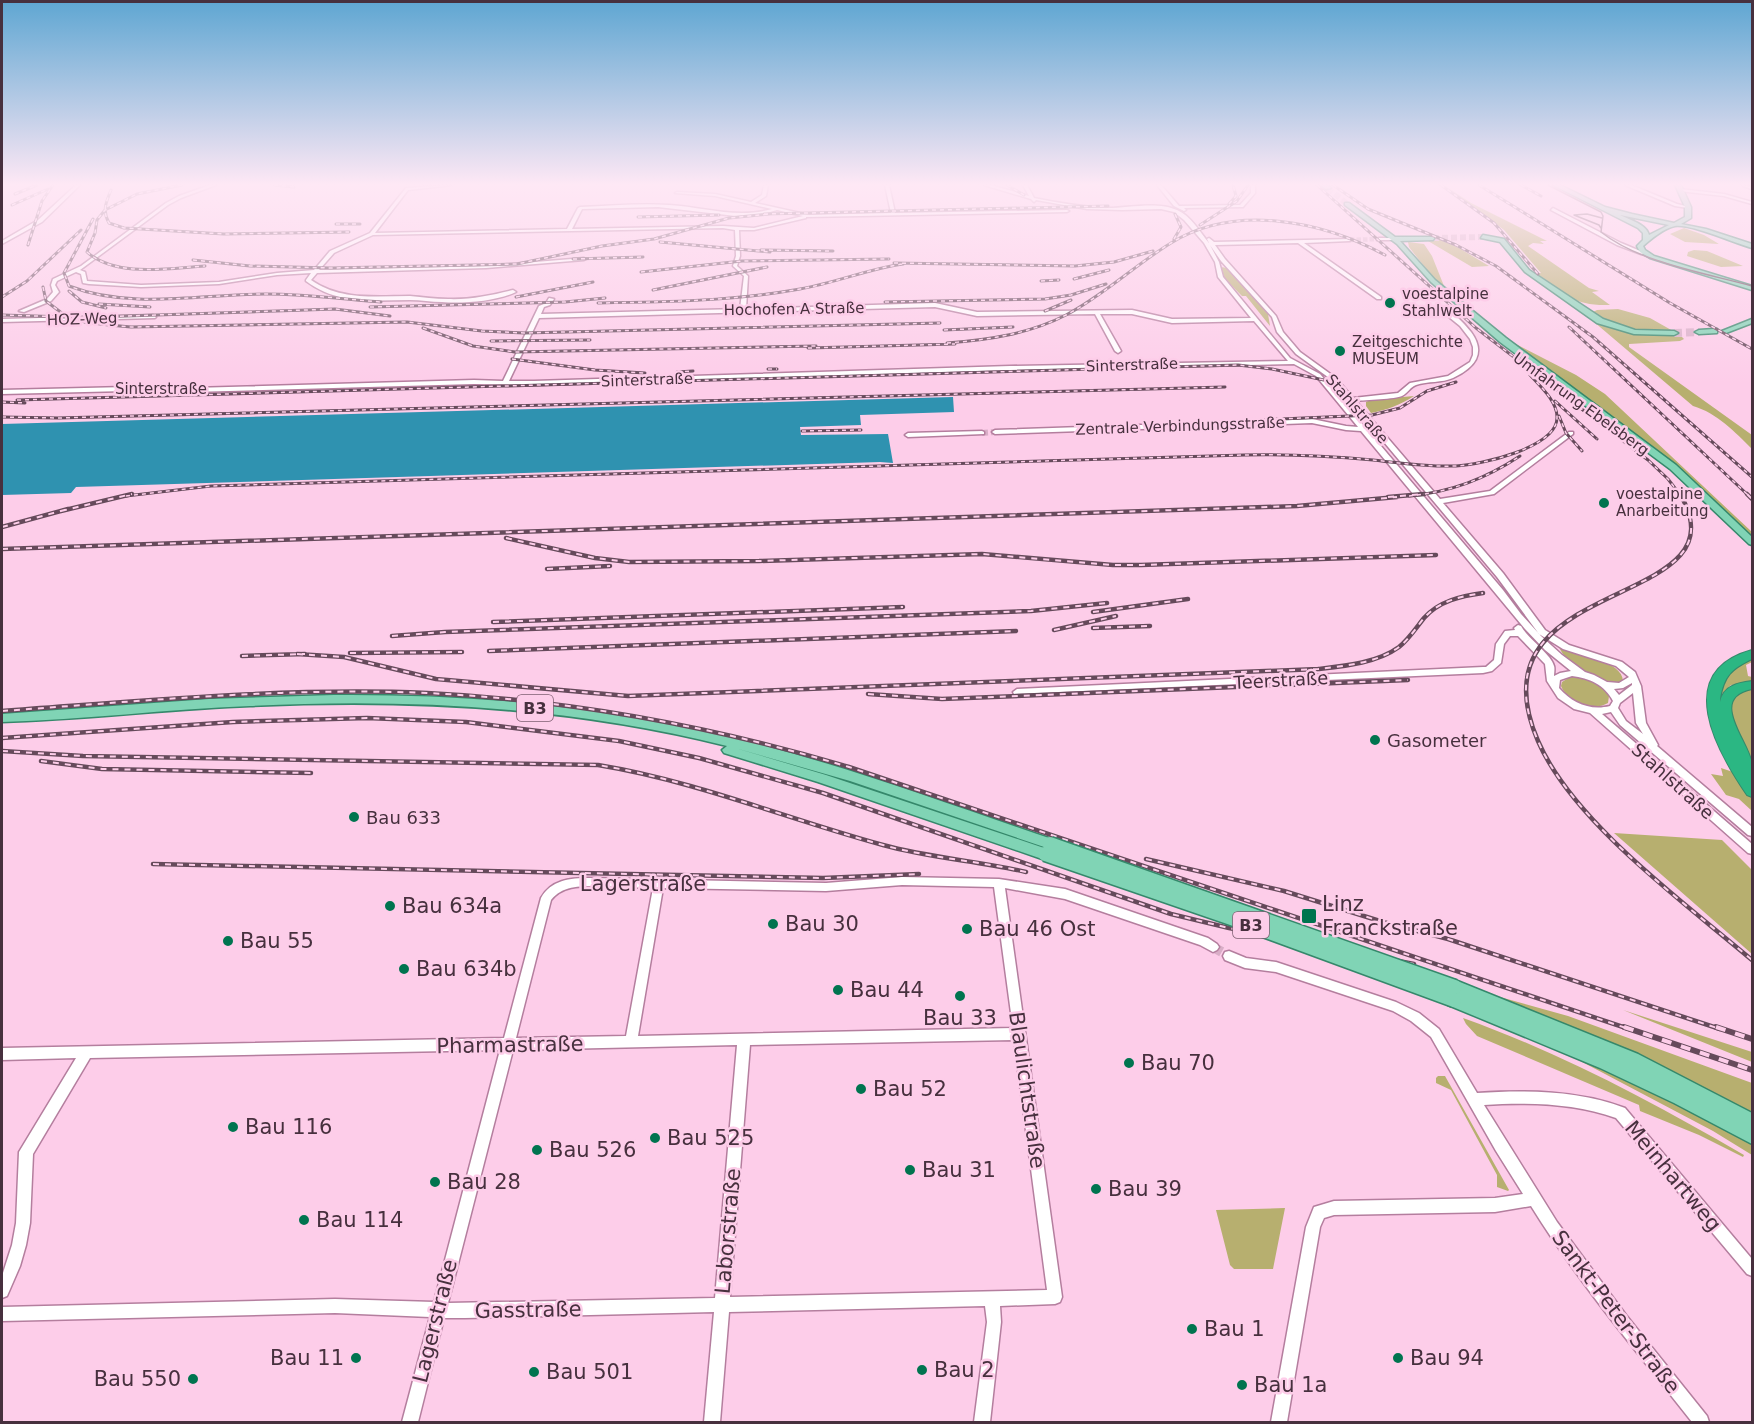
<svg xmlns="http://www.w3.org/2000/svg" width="1754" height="1424" font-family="'DejaVu Sans',sans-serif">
<rect width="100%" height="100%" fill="#fdcde9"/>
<path fill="#b7af6f" d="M 1444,185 L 1471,203 L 1547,241 L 1540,241 L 1544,244 L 1533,243 L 1528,246 L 1589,288 L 1599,291 L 1592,292 L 1610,305 C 1573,306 1569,295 1539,277 L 1535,274 L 1541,273 L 1504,230 Z
M 1684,228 L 1704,235 L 1719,244 L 1685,242 L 1670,234 Z
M 1429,235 L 1459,248 L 1489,266 L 1472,267 L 1428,241 L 1438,241 Z
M 1408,242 L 1424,244 L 1432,256 L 1444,286 L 1455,298 L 1434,279 L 1409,247 Z
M 1694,250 L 1707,251 L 1743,266 L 1721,267 L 1687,256 L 1688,252 Z
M 1221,267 L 1227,268 L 1268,314 L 1270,326 L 1246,296 L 1242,296 L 1223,277 Z
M 1618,309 L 1650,318 L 1673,331 C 1646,331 1615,332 1593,312 L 1597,310 Z
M 1587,316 L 1621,331 L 1682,337 L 1684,339 L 1680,341 L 1629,344 L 1629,347 L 1752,435 L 1752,449 C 1735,432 1717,413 1693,406 Z
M 1506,339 L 1576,375 L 1605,394 L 1752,532 L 1752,536 L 1670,462 Z
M 1414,396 C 1400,405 1387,410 1371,413 L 1366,406 L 1366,402 L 1370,400 Z
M 1559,647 C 1575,653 1623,661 1623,681 C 1605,688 1565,664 1559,647 Z
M 1752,659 L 1752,662 L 1746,665 L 1748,676 L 1752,677 L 1752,683 L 1731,685 L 1722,694 L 1723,734 C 1719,695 1712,678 1752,659 Z
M 1570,677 C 1585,677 1601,682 1609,696 L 1608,703 C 1593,712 1568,703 1561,686 L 1562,682 Z
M 1750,688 L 1752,688 L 1752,767 C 1740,748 1727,718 1732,696 Z
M 1721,768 L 1733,772 L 1752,798 L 1752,811 L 1739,799 L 1726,795 L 1711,774 L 1723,776 Z
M 1614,833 L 1722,840 L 1752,870 L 1752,954 Z
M 1482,992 L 1568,1016 L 1752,1083 L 1752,1115 L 1632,1052 Z
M 1623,1010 L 1752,1052 L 1752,1062 Z
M 1463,1018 C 1561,1053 1654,1103 1744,1155 L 1743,1157 L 1699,1135 L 1640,1111 L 1639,1105 L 1477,1036 L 1466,1024 Z
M 1569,1055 C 1632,1082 1693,1110 1752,1144 L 1752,1155 L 1713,1131 Z
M 1438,1076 L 1445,1076 L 1509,1190 L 1508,1191 L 1497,1187 L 1497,1175 L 1451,1090 L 1436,1083 L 1436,1078 Z
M 1285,1208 L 1273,1269 L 1234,1269 L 1230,1265 L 1216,1210 Z"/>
<path fill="#2f92b0" d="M 953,397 L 954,412 L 860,415 L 861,425 L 800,427 L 801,435 L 888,434 L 893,463 L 880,462 L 76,487 L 71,493 L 2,495 L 2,424 Z"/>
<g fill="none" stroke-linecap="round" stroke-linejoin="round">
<path stroke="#d9aec7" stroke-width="4.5" stroke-dasharray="4.5 2" stroke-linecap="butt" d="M 1350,240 L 1379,239"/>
<path stroke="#d9aec7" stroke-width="6" stroke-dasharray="6 3" stroke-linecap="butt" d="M 982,433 L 995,432"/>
<path stroke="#d9aec7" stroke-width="10" stroke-dasharray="10 5" stroke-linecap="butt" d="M 1213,947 L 1229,956"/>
<path stroke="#d9aec7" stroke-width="6" stroke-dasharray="6 3" stroke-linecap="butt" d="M 1328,188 L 1347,204
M 1433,238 L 1483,237"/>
<path stroke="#d9aec7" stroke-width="8" stroke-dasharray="8 4" stroke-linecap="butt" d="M 1674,333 L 1699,332"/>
<g stroke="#b47e9e" stroke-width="3">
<path id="minor" d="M 76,185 L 80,185 L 42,222 L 2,244 L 2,241 L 38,220 Z
M 210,185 L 216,185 L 181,198 L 168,205 L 80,270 L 85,272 L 87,281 L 141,285 L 219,282 L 277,273 L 314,270 L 330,251 L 370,233 L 406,188 L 452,185 L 408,190 L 375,233 L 567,229 L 578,208 L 580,207 C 610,206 640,203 669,205 C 704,207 737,219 772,209 L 715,196 L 675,193 L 677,192 L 715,194 L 751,202 L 762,195 L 764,185 L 768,185 L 766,196 L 755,203 L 809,215 L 891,213 L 885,185 L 889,185 L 895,213 L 1067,210 L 1069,211 L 1067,212 L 806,217 L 806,218 L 754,230 L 739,230 L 740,256 L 737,266 L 748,276 L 746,309 L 935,303 L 977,312 L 1132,310 L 1172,319 L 1251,318 L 1218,277 L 1215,262 L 1204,243 L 1184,220 L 1174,212 L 1161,209 L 1122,210 L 1087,209 L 1036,200 L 1034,202 L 1031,199 L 984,185 L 991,185 L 1029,196 L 1023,185 L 1027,185 L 1034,198 C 1058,203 1083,207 1107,208 C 1128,208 1158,201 1177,210 C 1190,215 1200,232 1209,243 L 1207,239 L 1209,238 L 1214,242 L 1352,239 L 1350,241 L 1304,243 L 1381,297 L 1381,299 L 1377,299 L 1298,243 L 1215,245 L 1225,259 L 1276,316 L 1283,332 L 1300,352 L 1336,378 L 1353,398 L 1398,393 L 1410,383 L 1448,376 L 1470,362 L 1473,355 L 1473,347 L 1470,339 L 1460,326 L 1439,309 L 1439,307 C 1450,308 1464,323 1471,332 C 1487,354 1474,368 1453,378 C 1442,383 1428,381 1416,385 C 1410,387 1408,393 1402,396 C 1396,399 1365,400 1356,401 L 1440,499 L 1490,491 L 1569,432 L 1573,432 L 1573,434 L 1494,494 L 1443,503 L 1503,573 L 1545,630 L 1569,645 L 1622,662 L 1635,672 L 1641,686 L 1646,723 L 1658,745 L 1657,746 L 1752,827 L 1752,836 L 1748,835 L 1620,725 L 1611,712 L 1602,714 L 1752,844 L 1752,854 L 1748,853 L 1590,713 L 1574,709 L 1558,698 L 1547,681 L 1545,664 L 1518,636 L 1510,636 L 1504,644 L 1501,663 L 1492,671 L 1483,673 L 1014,694 L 1013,692 L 1017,689 L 1483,667 L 1486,667 L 1494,660 L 1496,644 L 1505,631 L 1515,630 L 1514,628 L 1518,625 L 1521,626 C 1528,639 1551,654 1554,666 C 1555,668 1554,674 1554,676 L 1560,673 L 1571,671 L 1545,650 L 1525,629 L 1361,431 L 1346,430 L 1312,423 L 995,434 L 992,432 L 995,430 L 1312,419 L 1346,426 L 1358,427 L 1316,376 L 1294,364 L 1010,370 L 534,385 L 474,384 L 155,393 L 126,391 L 2,394 L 2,390 L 126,387 L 155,389 L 474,380 L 503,381 L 539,306 L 546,303 L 549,298 L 554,299 L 550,305 L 544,307 L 541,314 L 740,309 L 744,276 L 733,266 L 736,256 L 735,230 L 723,228 L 373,235 L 334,253 L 319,270 L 486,266 L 584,258 L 586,259 L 584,260 L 486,268 L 317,273 L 311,280 C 341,301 376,296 410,296 C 423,297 435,299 448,299 C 470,300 492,295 513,290 L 516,292 C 497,301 463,304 442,302 C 431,302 421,300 410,300 C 388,300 366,302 344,298 C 330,295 318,290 306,281 L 306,280 L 311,273 L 277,275 L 219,284 L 141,287 L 89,284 L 83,283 L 81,274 L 76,272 L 57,281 L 55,285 L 59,292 L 51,301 L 24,312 L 19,311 L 47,299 L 53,292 L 51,285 L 53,279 L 81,266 L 166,203 L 179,196 ZM 658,207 L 736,216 L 763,214 L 777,210 L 803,216 L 754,228 L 723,226 L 572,229 L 582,209 ZM 1210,245 L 1221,261 L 1272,317 L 1277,332 L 1296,354 L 1332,380 L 1497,577 L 1539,634 L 1563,649 L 1616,666 L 1629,677 L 1619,683 L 1607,682 L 1594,675 L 1585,672 L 1562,655 L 1541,636 L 1521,614 L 1503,590 L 1320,374 L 1290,358 L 1223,277 L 1219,262 ZM 935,307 L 977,316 L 1095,314 L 1115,351 L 1118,353 L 1121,351 L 1100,314 L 1132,314 L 1172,323 L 1254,321 L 1288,361 L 1010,366 L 534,381 L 509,381 L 539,318 ZM 1572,676 C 1589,678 1605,685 1613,701 L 1610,706 C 1590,711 1572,703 1559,688 L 1560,680 ZM 1632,683 L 1632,685 L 1619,695 L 1614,689 L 1623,688 ZM 1633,693 L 1636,723 L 1643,734 L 1626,721 L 1618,708 L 1620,703 Z
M 1157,185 L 1161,185 L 1179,206 L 1240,205 L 1251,193 L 1251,185 L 1255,185 L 1255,193 L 1243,207 L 1184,208 L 1186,210 L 1184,211 L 1174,206 Z
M 1625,185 L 1631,185 L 1677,204 L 1690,207 L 1688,208 L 1675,206 Z
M 1742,185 L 1752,187 L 1752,189 L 1743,186 Z
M 1680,189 L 1724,194 L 1752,202 L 1752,204 L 1724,196 L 1679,191 Z
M 1553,208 L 1621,243 L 1645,253 L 1641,254 L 1617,245 L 1551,210 Z
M 1379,238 L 1394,238 L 1396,239 L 1394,240 L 1377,240 Z
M 153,315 L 156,317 L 155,318 L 2,322 L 2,319 Z
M 982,431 L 984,432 L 984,434 L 908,437 L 905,435 L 908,433 Z
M 902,877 L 999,879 L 1065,889 L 1208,938 L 1217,944 L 1219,947 L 1217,950 L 1213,952 L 1200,945 L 1065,899 L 1005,888 L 1062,1297 L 1060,1302 L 1055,1304 L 1000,1306 L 1001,1322 L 990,1422 L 974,1422 L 987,1322 L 985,1306 L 729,1312 L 720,1422 L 704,1422 L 714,1312 L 465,1318 L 444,1318 L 418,1422 L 402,1422 L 430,1317 L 335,1313 L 2,1321 L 2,1307 L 335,1299 L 434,1302 L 500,1050 L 90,1058 L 33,1154 L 30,1223 L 26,1245 L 20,1266 L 7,1296 L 2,1298 L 2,1276 L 12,1245 L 16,1223 L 19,1152 L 76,1058 L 2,1060 L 2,1048 L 504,1038 L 541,898 C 551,880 570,878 589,878 L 826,883 ZM 902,885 L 994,887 L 1013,1028 L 638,1036 L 663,888 L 826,891 ZM 596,886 L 653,888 L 626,1036 L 516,1038 L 551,900 C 562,886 579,886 596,886 ZM 1014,1040 L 1047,1290 L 730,1297 L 750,1045 ZM 737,1045 L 715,1298 L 448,1303 L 513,1050 Z
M 1229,951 L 1246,958 L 1276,962 L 1396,1002 L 1419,1013 L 1439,1029 L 1477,1093 C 1526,1090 1579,1090 1625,1108 L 1752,1259 L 1752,1276 L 1747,1274 L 1616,1118 C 1575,1103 1527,1102 1484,1105 L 1557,1222 L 1626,1315 L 1707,1416 L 1709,1422 L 1692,1422 C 1637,1352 1578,1282 1531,1206 L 1495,1212 L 1334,1215 L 1324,1218 L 1320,1227 L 1287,1422 L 1271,1422 L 1306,1227 L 1314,1207 L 1334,1201 L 1495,1198 L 1523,1194 L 1496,1151 L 1431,1037 L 1411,1021 L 1393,1011 L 1276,972 L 1245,968 L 1225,960 L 1223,956 L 1225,952 Z"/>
</g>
<g stroke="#35886b" stroke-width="3">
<path id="major" d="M 1321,185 L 1328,185 L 1331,188 L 1326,189 Z
M 1553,185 L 1560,185 L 1605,207 L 1632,214 L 1674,223 L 1685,217 L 1685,207 L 1675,185 L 1681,185 L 1691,207 L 1691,218 L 1681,224 L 1706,229 L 1752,244 L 1752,248 C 1734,243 1692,224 1675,226 C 1664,228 1651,239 1643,246 L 1645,250 L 1654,256 L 1752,286 L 1752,290 L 1650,258 L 1640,252 L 1637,246 L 1643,240 L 1643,233 L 1638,228 ZM 1620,215 L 1669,225 L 1649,235 C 1646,224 1630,220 1620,215 Z
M 1345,203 L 1349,203 L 1395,237 L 1435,237 L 1433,240 L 1400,241 L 1435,280 L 1506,338 L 1676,465 L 1752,537 L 1752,545 L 1749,544 L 1670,469 L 1500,342 L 1431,282 L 1397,244 L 1345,205 Z
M 1483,235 L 1504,239 L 1529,270 L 1603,319 L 1635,330 L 1674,331 L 1678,333 L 1674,335 L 1634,334 L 1597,323 L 1525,272 L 1500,242 L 1481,238 Z
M 1752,319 L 1752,323 L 1726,333 L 1722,331 Z
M 1714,329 L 1717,329 L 1717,333 L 1699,334 L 1695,332 L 1699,330 Z
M 334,695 C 459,694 582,704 704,731 C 823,757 939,801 1055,840 L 1057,844 L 1055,848 L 1050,849 L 850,781 L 735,748 L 826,775 L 1050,850 L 1052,854 L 1050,858 L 1045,860 L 818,782 L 724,753 L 722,750 L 727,746 C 571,707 411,698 250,706 C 167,709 84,720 2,722 L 2,714 L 209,699 Z
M 1455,980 L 1638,1054 L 1752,1113 L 1752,1144 L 1674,1103 L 1600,1068 L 1448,1005 L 1446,1000 L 1448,995 L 1453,993 L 1450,992 L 1447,987 L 1450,982 Z"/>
</g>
<g stroke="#35886b" stroke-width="2">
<path id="highway" d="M 1752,650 L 1752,659 C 1731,669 1724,676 1720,699 L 1720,702 C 1724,685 1738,683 1752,681 L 1752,689 C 1707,698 1749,741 1752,764 C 1754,775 1753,786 1752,797 L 1747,795 C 1717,751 1672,672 1752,650 Z"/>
</g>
<use href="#minor" fill="#fff" fill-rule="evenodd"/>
<use href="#major" fill="#80d4b5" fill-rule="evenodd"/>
<use href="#highway" fill="#2bb783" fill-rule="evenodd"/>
<path stroke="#664a5b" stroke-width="1.5" d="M 1548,185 L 1601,212 L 1603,216 L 1601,232 C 1640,263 1705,273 1752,286
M 1601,228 L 1599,225 L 1574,215 L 1587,214 L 1602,218"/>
<g stroke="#664a5b" stroke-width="3">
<path id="rail-far2" d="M 182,185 L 137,194 L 105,210 L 97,220 L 95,233 L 87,252 C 116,278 169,268 205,266
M 274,185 L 294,187
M 1007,185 L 1024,195
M 1317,185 L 1476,328 L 1648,460 L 1668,479 L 1681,496
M 1333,185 L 1368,209 L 1456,245 L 1496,266 L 1593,337 L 1752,477
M 1441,185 L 1494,223 L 1538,274
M 1479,185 L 1670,303 L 1752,349
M 1521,185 L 1541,196
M 111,190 C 106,202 102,211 109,223 L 124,228 L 224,234 L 349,232
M 15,194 L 37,185
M 1229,204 L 1236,196 L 1233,185
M 12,205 L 48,189
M 764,214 L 1108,206
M 638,217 L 719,215
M 93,219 L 64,273 L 69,286 C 131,310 202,294 266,294 C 304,294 343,299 381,302
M 336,224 L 360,224
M 1200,225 L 1237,201 L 1248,185
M 1174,239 L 1181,227 L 1175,214
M 660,242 L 770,252
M 28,245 L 42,201 L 53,185
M 761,250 L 833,251
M 573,259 L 643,257
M 193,260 L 250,266 L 331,268 L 517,264 L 602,246 L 654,239 L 729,218 L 770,214
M 894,263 L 1075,266 L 1114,262 L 1153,251
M 641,272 L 742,261 L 889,259
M 1074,279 L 1109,270
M 1041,281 L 1059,280
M 43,287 L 46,301 L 63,314 L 85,322 L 109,325 L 131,327 L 407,322 L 482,331 L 524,333 L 940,323
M 653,290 L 767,267
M 69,291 L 82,302 L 106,308
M 2,297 L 27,281 L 81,230
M 516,297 L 593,282
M 885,302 L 1045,299 L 1071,295 L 1106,284
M 598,303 C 666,302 733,301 800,289 C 835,283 868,269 903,264
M 99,304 L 150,307
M 370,307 L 565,302 L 605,298
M 1045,311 L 1071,300
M 2,315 L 66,317
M 96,317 L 335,309 L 390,316
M 1569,327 L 1749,496
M 423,328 L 473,346 L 515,352 L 816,346
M 944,330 L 1013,327
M 491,341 L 590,340
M 947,343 C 988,340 1029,334 1066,315 C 1104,295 1135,265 1171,243 C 1236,203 1322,221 1385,255
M 808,348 L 955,344
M 512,359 L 595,370 L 645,373
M 768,369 L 777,369
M 677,372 L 693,371
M 17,400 L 1238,365 L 1272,369 L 1338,383
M 1555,401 L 1597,439
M 2,402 L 25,403
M 1559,416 L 1566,433 L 1582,451
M 2,417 L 58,418 L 1225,387
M 1233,421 L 1372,415 L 1400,408 L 1427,391 L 1456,382
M 802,431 L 861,430
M 126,496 L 211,486 L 1244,455 C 1287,454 1330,456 1373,460 C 1400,463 1428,467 1456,466 C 1479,465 1558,448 1557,417 C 1557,401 1540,386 1530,375
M 1409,496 C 1451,492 1485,479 1520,456"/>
</g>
<g stroke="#664a5b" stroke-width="4.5">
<path id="rail-far1" d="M 1680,494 C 1750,612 1465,572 1538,741 C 1573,822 1685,903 1752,960
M 1747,494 L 1752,499
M 1388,497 L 1424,494
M 61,511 L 132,494
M 2,527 L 68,509
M 506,538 L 595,558 L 629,562 L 759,561 L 982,554 L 1113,565 L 1141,565 L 1436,555
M 2,549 L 1297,506 L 1397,497
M 547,569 L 610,566
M 1093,612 L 1188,599
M 493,622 L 903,607
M 1093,628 L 1150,626
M 1054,630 L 1116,616
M 392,636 L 445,632 L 1031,611 L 1107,603
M 489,651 L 1016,631
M 350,653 L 462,652
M 297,654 L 344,657 L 436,679 L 628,696 L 1318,669 C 1345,666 1377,663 1399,647 C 1409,639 1416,628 1424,618 C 1439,601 1461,596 1483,593
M 242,656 L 305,654
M 868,694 L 942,699 L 1408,680
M 2,711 C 143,701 285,687 427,693 C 571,700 711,726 849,767 L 1629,1029
M 2,738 L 233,722 L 367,718 L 466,722 L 619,741 L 699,758 L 823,793 L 1171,914 L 1229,928 L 1414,964
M 2,751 L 83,756 L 598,765 C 696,781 787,819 883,845 C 930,858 979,861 1026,872
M 41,761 L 102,769 L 311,773
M 1146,859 L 1284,891 L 1383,922 L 1448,939 L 1720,1029
M 153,864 L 823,878 L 919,874"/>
</g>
<g stroke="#664a5b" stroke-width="6">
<path id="rail" d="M 1624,1027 L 1752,1070
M 1716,1027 L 1752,1039"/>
</g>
<use href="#rail-far2" stroke="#fdcde9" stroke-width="1.5" stroke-dasharray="4" stroke-linecap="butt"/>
<use href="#rail-far1" stroke="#fdcde9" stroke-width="2" stroke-dasharray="6" stroke-linecap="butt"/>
<use href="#rail" stroke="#fdcde9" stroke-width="4" stroke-dasharray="10" stroke-linecap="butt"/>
<g stroke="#35886b" stroke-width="17" stroke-linecap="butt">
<path id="major-bridge" d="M 1050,844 L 1455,987
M 1045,854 L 1231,918 L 1454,1000"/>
</g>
<use href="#major-bridge" stroke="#80d4b5" stroke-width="14"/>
</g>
<linearGradient id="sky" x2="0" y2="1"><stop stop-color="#5ea6d2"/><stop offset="0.48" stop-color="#fee8f5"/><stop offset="1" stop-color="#fee8f5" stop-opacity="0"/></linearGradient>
<rect width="1754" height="384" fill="url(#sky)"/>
<g fill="#00744f" stroke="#fdcde9" stroke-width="2">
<circle cx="1390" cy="303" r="6"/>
<circle cx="1340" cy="351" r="6"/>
<circle cx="1604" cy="503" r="6"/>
<circle cx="1375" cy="740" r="6"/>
<circle cx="354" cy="817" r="6"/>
<circle cx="390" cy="906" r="6"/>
<rect x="1301" y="908" width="16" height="16" rx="3"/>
<circle cx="773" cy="924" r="6"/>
<circle cx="967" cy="929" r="6"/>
<circle cx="228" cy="941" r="6"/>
<circle cx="404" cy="969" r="6"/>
<circle cx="838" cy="990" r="6"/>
<circle cx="960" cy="996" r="6"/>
<circle cx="1129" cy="1063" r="6"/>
<circle cx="861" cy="1089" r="6"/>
<circle cx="233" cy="1127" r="6"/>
<circle cx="655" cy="1138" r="6"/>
<circle cx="537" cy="1150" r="6"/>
<circle cx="910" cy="1170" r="6"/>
<circle cx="435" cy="1182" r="6"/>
<circle cx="1096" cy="1189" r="6"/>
<circle cx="304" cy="1220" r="6"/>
<circle cx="1192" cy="1329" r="6"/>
<circle cx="356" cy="1358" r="6"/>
<circle cx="1398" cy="1358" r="6"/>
<circle cx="922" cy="1370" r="6"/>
<circle cx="534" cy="1372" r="6"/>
<circle cx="193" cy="1379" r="6"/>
<circle cx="1242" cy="1385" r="6"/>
</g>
<g text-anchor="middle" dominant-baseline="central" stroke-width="5" stroke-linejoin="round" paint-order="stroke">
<g font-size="15" fill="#47303e" stroke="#fdcde9" text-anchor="start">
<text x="1402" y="294">voestalpine<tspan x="1402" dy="17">Stahlwelt</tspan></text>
<text x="1352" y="342">Zeitgeschichte<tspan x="1352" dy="17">MUSEUM</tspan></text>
<text x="1616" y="494">voestalpine<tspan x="1616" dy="17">Anarbeitung</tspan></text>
</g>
<g font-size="15" fill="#47303e" stroke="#fdcde9">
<text transform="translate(794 309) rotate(-1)">Hochofen A Straße</text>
<text transform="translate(82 319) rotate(-2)">HOZ-Weg</text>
<text transform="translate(1132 365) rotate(-2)">Sinterstraße</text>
<text transform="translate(647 380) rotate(-2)">Sinterstraße</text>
<text x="161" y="389">Sinterstraße</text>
<text transform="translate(1581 404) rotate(36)">Umfahrung Ebelsberg</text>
<text transform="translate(1357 409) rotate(49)">Stahlstraße</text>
<text transform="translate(1180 426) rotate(-2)">Zentrale Verbindungsstraße</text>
</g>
<g fill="#fdcde9" stroke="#7e5f71" stroke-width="1.5">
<rect x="517" y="695" width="36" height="26" rx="4.5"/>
<rect x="1233" y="912" width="36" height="26" rx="4.5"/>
</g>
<g font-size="16" font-weight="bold" fill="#47303e">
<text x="535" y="708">B3</text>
<text x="1251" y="925">B3</text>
</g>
<g font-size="18" fill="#47303e" stroke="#fdcde9">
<text transform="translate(1281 680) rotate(-3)">Teerstraße</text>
<text transform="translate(1673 781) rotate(42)">Stahlstraße</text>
</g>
<g font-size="18" fill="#47303e" stroke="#fdcde9" text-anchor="start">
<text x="1387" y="740">Gasometer</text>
<text x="366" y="817">Bau 633</text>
</g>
<g font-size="21" fill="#47303e" stroke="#fdcde9">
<text x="643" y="884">Lagerstraße</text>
<text transform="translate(510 1045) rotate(-1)">Pharmastraße</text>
<text transform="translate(1027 1090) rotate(82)">Blaulichtstraße</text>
<text transform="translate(1673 1176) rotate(50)">Meinhartweg</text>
<text transform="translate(728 1231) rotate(-85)">Laborstraße</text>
<text transform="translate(528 1310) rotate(-1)">Gasstraße</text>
<text transform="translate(1616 1312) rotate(53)">Sankt-Peter-Straße</text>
<text transform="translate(435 1321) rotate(-76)">Lagerstraße</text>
</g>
<g font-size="21" fill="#47303e" stroke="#fdcde9" text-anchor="start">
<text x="1322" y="904">Linz<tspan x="1322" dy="24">Franckstraße</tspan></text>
<text x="402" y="906">Bau 634a</text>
<text x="785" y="924">Bau 30</text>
<text x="979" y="929">Bau 46 Ost</text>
<text x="240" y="941">Bau 55</text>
<text x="416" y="969">Bau 634b</text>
<text x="850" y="990">Bau 44</text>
<text x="960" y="1018" text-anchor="middle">Bau 33</text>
<text x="1141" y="1063">Bau 70</text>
<text x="873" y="1089">Bau 52</text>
<text x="245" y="1127">Bau 116</text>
<text x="667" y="1138">Bau 525</text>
<text x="549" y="1150">Bau 526</text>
<text x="922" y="1170">Bau 31</text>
<text x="447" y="1182">Bau 28</text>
<text x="1108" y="1189">Bau 39</text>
<text x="316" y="1220">Bau 114</text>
<text x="1204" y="1329">Bau 1</text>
<text x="344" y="1358" text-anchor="end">Bau 11</text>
<text x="1410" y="1358">Bau 94</text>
<text x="934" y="1370">Bau 2</text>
<text x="546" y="1372">Bau 501</text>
<text x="181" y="1379" text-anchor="end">Bau 550</text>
<text x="1254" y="1385">Bau 1a</text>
</g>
</g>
<rect width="1754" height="1424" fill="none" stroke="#47303e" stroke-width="6"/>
</svg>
